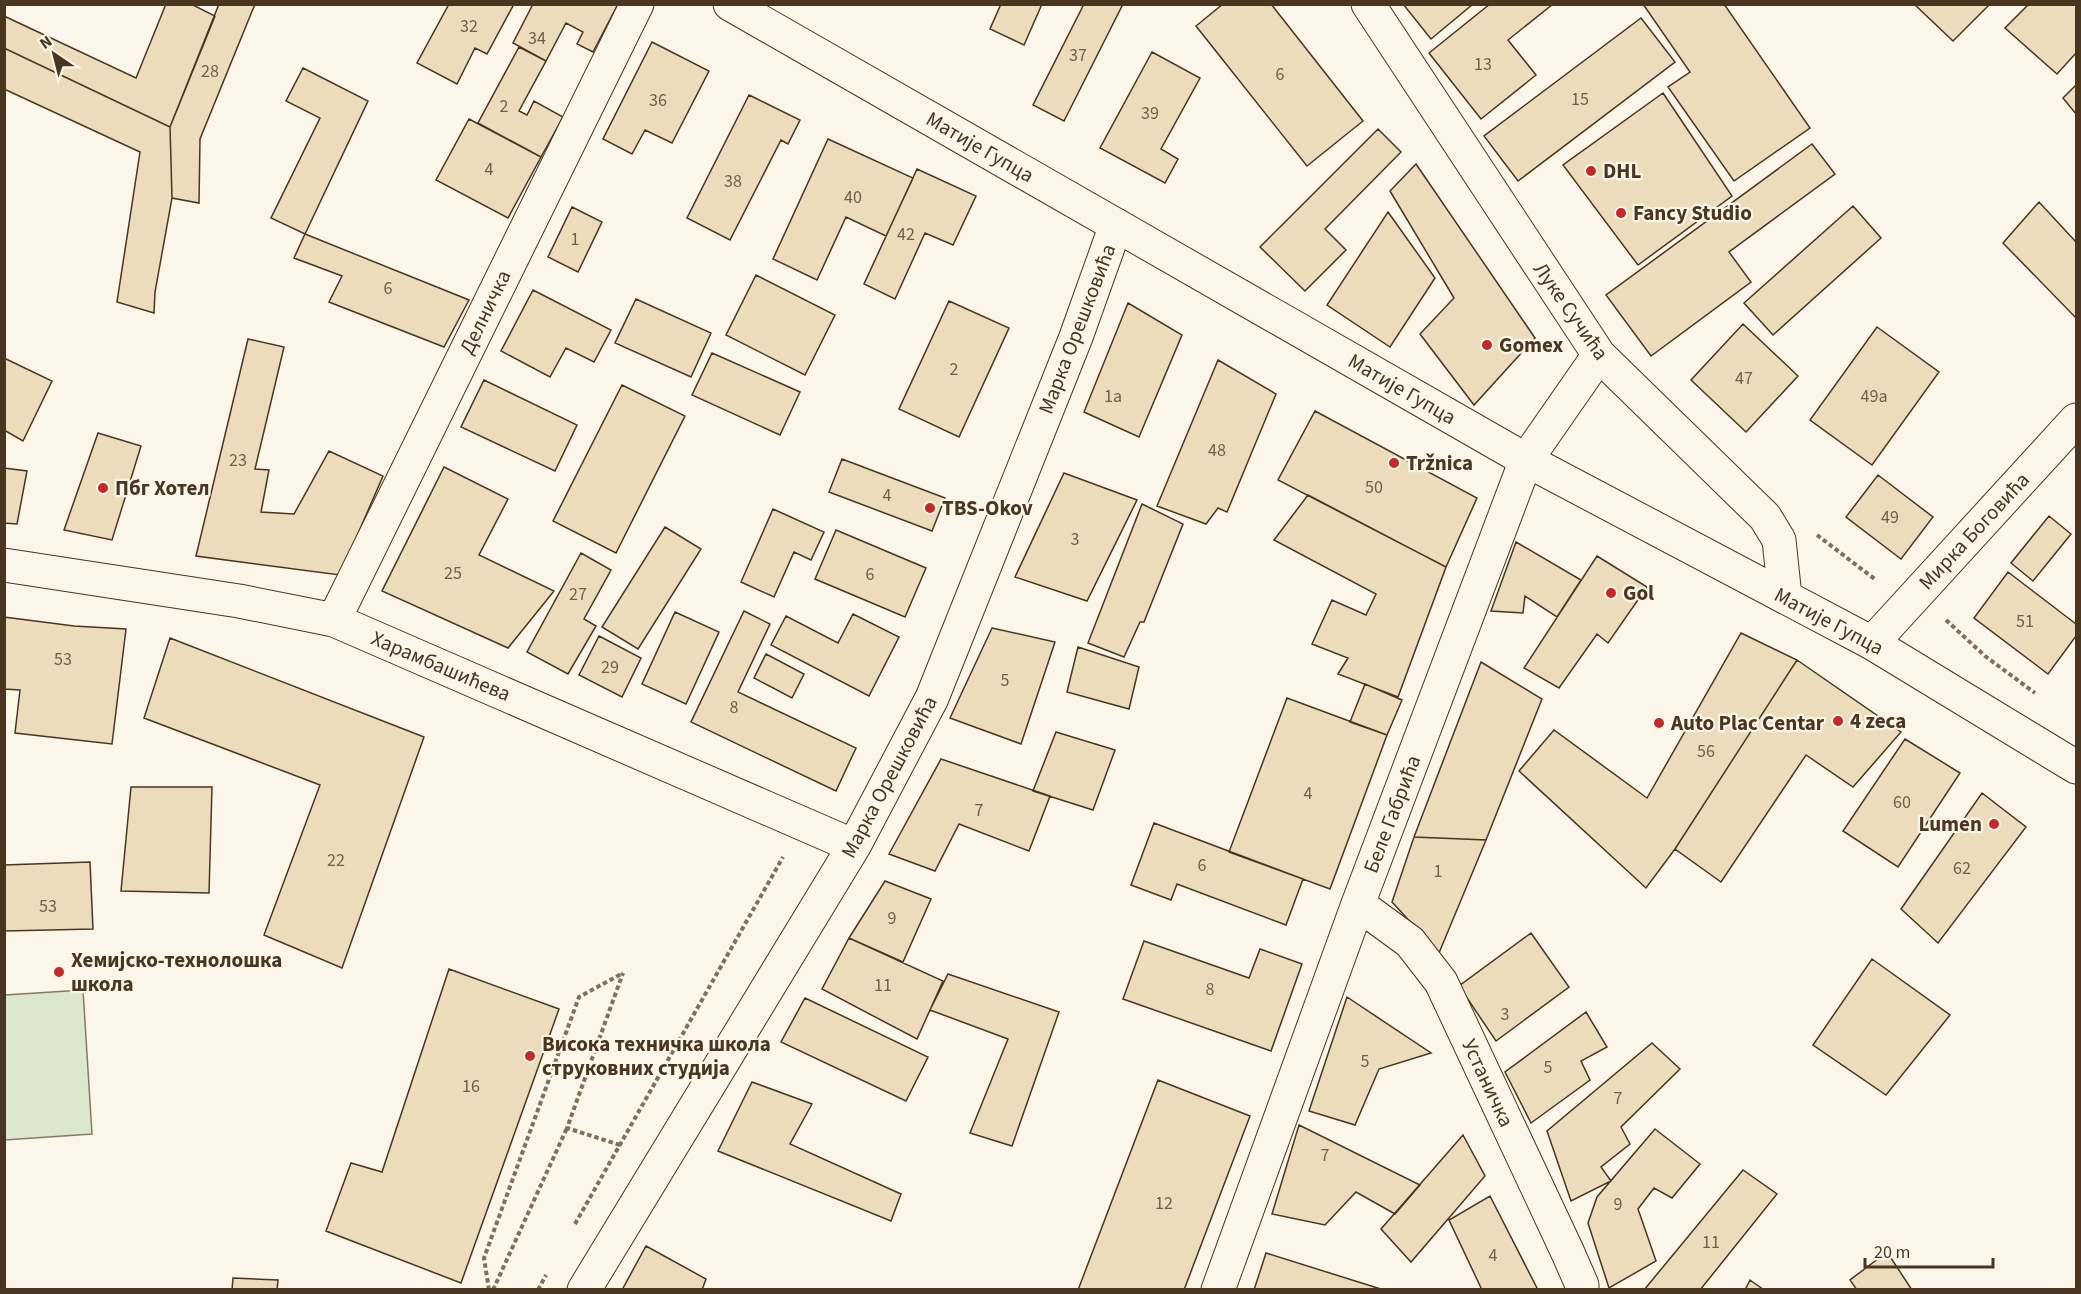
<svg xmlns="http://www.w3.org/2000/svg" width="2081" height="1294" font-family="'Source Sans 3',sans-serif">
<rect width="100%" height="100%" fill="#fbf6e9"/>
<path fill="#dce7d0" stroke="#887966" stroke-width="1.5" d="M 83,990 L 92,1134 L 5,1140 L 5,995 Z"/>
<path fill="#ecdcbc" stroke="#4a3520" stroke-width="1.5" d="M 166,4 L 191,4 L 215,16 L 170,127 L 4,48 L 4,16 L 136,78 Z
M 219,4 L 255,4 L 200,139 L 199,203 L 172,198 L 170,127 Z
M 449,4 L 514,4 L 487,54 L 475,48 L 457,84 L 417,63 Z
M 533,4 L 618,4 L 593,52 L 577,44 L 583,32 L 566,23 L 546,61 L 513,43 Z
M 1001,4 L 1042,4 L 1024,45 L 990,29 Z
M 1084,4 L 1123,4 L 1064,121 L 1033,105 Z
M 1223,4 L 1271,4 L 1363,121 L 1307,166 L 1196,26 Z
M 1403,4 L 1473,4 L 1431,39 Z
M 1490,4 L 1553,4 L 1508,40 L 1536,75 L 1481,119 L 1429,53 Z
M 1643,4 L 1724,4 L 1810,128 L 1734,181 L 1668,87 L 1690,72 Z
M 1914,4 L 1990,4 L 1953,41 Z
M 2029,4 L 2076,4 L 2076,53 L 2057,74 L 2005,28 Z
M 1641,18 L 1675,62 L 1518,181 L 1484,136 Z
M 652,42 L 709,71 L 672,143 L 645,130 L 632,154 L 603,139 Z
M 519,47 L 546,61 L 519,111 L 527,115 L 534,101 L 563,117 L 541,157 L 478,123 Z
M 4,48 L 170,127 L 172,198 L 155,292 L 154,313 L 117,302 L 140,152 L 4,89 Z
M 1152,52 L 1200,78 L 1161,149 L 1178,159 L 1165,183 L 1100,148 Z
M 303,68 L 368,101 L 305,234 L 271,218 L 320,118 L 286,101 Z
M 2076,85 L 2076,114 L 2063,98 Z
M 1663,93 L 1732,196 L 1638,265 L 1563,165 Z
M 749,95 L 800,120 L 788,144 L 781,140 L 730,240 L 687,218 Z
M 469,119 L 541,157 L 508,218 L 436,180 Z
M 1378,129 L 1401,152 L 1325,229 L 1346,250 L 1305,291 L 1260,247 Z
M 828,139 L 913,178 L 886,236 L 846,217 L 817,280 L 773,259 Z
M 1812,144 L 1835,174 L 1729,252 L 1751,282 L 1651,356 L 1606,295 Z
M 1416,164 L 1535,338 L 1474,405 L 1420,334 L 1454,298 L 1390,191 Z
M 917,169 L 976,196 L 953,245 L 925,233 L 895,299 L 864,284 Z
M 2039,202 L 2076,242 L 2076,318 L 2003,243 Z
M 1853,206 L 1881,238 L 1773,335 L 1744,303 Z
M 572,207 L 602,222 L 578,272 L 548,257 Z
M 1388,212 L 1435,278 L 1390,347 L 1327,305 Z
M 305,234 L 469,300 L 444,347 L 329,302 L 342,276 L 294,258 Z
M 756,275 L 835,315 L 805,375 L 726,335 Z
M 533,290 L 611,330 L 594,362 L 566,348 L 550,377 L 501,351 Z
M 636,299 L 711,333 L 691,377 L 615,343 Z
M 949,301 L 1009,328 L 959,437 L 899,409 Z
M 1128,303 L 1182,335 L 1139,437 L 1084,412 Z
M 1743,324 L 1798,376 L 1746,432 L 1691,380 Z
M 1877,327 L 1939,372 L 1872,465 L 1810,420 Z
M 248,339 L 284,347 L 255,469 L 269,470 L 261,512 L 294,514 L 329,451 L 383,476 L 340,575 L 196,556 Z
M 712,353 L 800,392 L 780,435 L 692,395 Z
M 4,358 L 52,381 L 23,441 L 4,430 Z
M 1218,360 L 1276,394 L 1227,512 L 1218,508 L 1206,524 L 1157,506 Z
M 484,380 L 577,425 L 555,471 L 461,427 Z
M 622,385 L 685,416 L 616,553 L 553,521 Z
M 1315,411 L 1477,498 L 1446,567 L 1278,480 Z
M 98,433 L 141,446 L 112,540 L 64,530 Z
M 842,459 L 945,498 L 932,531 L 829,492 Z
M 444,467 L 508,499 L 479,555 L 554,591 L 508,648 L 382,591 Z
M 4,468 L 27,471 L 17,524 L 4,523 Z
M 1064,473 L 1137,500 L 1087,601 L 1015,577 Z
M 1878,475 L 1933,517 L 1901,559 L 1846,517 Z
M 1308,495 L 1446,567 L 1398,697 L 1338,674 L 1348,658 L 1312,644 L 1332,600 L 1366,615 L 1376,594 L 1274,540 Z
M 1142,504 L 1183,524 L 1144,622 L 1140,622 L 1124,657 L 1088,643 Z
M 773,509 L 824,532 L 811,560 L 794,552 L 774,597 L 741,582 Z
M 2049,516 L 2071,534 L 2033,581 L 2011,563 Z
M 665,527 L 701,549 L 638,649 L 602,627 Z
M 836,530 L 926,568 L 905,617 L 815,579 Z
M 1516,542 L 1581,580 L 1557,617 L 1525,596 L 1523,613 L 1491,611 Z
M 581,553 L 611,570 L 584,619 L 596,626 L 568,674 L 527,652 Z
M 1597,556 L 1647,587 L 1608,643 L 1597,634 L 1559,688 L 1524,668 Z
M 2008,572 L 2076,624 L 2076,636 L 2048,674 L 1974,618 Z
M 744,611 L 770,624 L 738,692 L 856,748 L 836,791 L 691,722 Z
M 675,612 L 719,632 L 686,704 L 642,684 Z
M 853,614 L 899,637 L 869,696 L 771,645 L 786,616 L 838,643 Z
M 4,617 L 74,626 L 126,629 L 112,744 L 15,733 L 20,690 L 4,689 Z
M 992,628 L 1055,642 L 1021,744 L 950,718 Z
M 1741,633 L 1797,660 L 1675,849 L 1646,888 L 1519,771 L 1554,730 L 1647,798 Z
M 599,636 L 641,658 L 622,697 L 579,675 Z
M 170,638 L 424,737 L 342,968 L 264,935 L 320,785 L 144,718 Z
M 1078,647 L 1139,667 L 1129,709 L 1067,692 Z
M 766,654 L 804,674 L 792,698 L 754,678 Z
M 1797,660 L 1901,732 L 1853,787 L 1806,755 L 1721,882 L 1675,849 Z
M 1481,662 L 1542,699 L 1486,840 L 1414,837 Z
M 1365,684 L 1402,700 L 1387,735 L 1350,722 Z
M 1287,698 L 1387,735 L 1330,889 L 1229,852 Z
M 1056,732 L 1115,750 L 1093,810 L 1033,791 Z
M 1905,739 L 1960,773 L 1898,867 L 1843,831 Z
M 941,759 L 1050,796 L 1029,851 L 959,824 L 935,871 L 889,854 Z
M 131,787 L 212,787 L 209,893 L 121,891 Z
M 1982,793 L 2026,827 L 1938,943 L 1901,909 Z
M 1154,823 L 1303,879 L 1286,925 L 1177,884 L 1171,900 L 1131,885 Z
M 1414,837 L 1486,840 L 1439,953 L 1392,902 Z
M 90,862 L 93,929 L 4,931 L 4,865 Z
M 885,881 L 931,899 L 903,962 L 849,938 Z
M 1531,933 L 1569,987 L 1496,1041 L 1459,986 Z
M 849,938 L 943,981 L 917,1039 L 822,989 Z
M 1144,941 L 1249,978 L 1260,949 L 1302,964 L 1271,1051 L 1123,999 Z
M 1872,959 L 1950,1015 L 1886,1095 L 1813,1045 Z
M 449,969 L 559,1009 L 461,1283 L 326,1231 L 351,1163 L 382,1172 Z
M 948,974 L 1059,1012 L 1012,1146 L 970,1133 L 1008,1039 L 930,1010 Z
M 1347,997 L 1431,1053 L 1379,1069 L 1355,1125 L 1309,1111 Z
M 805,998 L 928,1057 L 906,1101 L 781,1042 Z
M 1586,1012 L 1607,1047 L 1581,1061 L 1590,1080 L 1531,1123 L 1505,1072 Z
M 1652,1043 L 1680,1069 L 1621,1127 L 1630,1144 L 1601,1167 L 1611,1181 L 1571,1201 L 1547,1131 Z
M 1158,1080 L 1250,1116 L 1184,1290 L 1078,1290 Z
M 752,1082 L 812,1104 L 790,1144 L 901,1194 L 891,1221 L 718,1151 Z
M 1299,1125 L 1420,1185 L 1395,1214 L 1356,1192 L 1325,1225 L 1272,1214 Z
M 1655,1129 L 1700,1164 L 1672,1198 L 1654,1188 L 1638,1209 L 1656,1261 L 1609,1288 L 1588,1223 L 1597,1197 Z
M 1463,1135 L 1485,1176 L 1411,1262 L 1381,1229 Z
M 1743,1170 L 1777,1194 L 1700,1290 L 1644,1290 Z
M 1490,1196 L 1538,1290 L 1482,1290 L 1449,1220 Z
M 646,1246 L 706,1279 L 702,1290 L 622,1290 Z
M 1887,1252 L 1912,1290 L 1857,1290 L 1850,1280 Z
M 1266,1253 L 1384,1290 L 1254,1290 Z
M 233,1278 L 278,1280 L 277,1290 L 232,1290 Z
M 1750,1280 L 1764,1290 L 1745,1290 Z"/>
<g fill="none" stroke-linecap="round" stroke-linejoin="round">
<g stroke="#4a3520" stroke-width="35">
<path id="minor" d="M 1368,4 L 1599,355 L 1765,517 L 1779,540 L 1785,597
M 4,565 L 239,601 L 334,620 L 854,846
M 334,620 L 637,4
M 1872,643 L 2076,420
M 1358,904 L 1410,942 L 1441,982 L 1568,1253 L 1582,1285 L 1582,1290
M 584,1290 L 854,846 L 932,698 L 1076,337 L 1116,225
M 1218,1290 L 1358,904 L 1526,460 L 1599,355"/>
</g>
<g stroke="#4a3520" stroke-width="35">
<path id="tertiary" d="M 730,4 L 1526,460 L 1872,643 L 2076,767"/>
</g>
<path stroke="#7f6f5c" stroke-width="4" stroke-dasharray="4.5 3" stroke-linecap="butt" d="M 1817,535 L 1876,580
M 1946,620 L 1985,656 L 2035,693
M 620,1145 L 567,1128 L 623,973
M 575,1224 L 783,857
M 489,1290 L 484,1258 L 579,997 L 623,973
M 493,1290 L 567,1128
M 538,1290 L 546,1275"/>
<use href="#minor" stroke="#fbf6e9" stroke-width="33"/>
<use href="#tertiary" stroke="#fbf6e9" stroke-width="33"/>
</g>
<g fill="#c62828" stroke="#fbf6e9" stroke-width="2">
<circle cx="1591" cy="171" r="6"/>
<circle cx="1621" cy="213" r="6"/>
<circle cx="1487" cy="345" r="6"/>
<circle cx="1394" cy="463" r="6"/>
<circle cx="103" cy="488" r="6"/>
<circle cx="930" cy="508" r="6"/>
<circle cx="1611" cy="593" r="6"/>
<circle cx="1838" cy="721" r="6"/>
<circle cx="1659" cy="723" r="6"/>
<circle cx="1994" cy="824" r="6"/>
<circle cx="59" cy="972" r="6"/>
<circle cx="530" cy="1056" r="6"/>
</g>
<g text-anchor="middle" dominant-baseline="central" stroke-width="4.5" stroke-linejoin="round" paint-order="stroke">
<g font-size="18" fill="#725f47">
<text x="469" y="26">32</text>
<text x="537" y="38">34</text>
<text x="1078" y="55">37</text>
<text x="1483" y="64">13</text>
<text x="210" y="71">28</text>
<text x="1280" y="74">6</text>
<text x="1580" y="99">15</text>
<text x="658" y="100">36</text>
<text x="504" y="106">2</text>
<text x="1150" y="113">39</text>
<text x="489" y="169">4</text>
<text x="733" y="181">38</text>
<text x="853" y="197">40</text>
<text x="906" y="234">42</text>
<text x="575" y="239">1</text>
<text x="388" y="288">6</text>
<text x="954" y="369">2</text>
<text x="1744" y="378">47</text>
<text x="1113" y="396">1a</text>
<text x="1874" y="396">49a</text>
<text x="1217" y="450">48</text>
<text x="238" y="460">23</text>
<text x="1374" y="487">50</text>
<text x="887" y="495">4</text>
<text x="1890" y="517">49</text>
<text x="1075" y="539">3</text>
<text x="453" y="573">25</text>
<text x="870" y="574">6</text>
<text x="578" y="594">27</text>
<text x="2025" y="621">51</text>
<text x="63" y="659">53</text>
<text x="610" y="667">29</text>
<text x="1005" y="680">5</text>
<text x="734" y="707">8</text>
<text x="1706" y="751">56</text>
<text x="1308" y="793">4</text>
<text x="1902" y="802">60</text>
<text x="979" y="810">7</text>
<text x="336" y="860">22</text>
<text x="1202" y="865">6</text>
<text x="1962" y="868">62</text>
<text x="1438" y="871">1</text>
<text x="48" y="906">53</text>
<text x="892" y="918">9</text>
<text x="883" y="985">11</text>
<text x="1210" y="989">8</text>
<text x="1505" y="1014">3</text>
<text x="1365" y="1061">5</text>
<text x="1548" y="1067">5</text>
<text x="471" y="1086">16</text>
<text x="1618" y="1098">7</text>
<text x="1325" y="1155">7</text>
<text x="1164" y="1203">12</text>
<text x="1618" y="1204">9</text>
<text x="1711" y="1242">11</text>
<text x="1493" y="1255">4</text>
</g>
<g font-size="21" fill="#4a3520" stroke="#fbf6e9">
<text transform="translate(980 147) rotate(30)">Матије Гупца</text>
<text transform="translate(1571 311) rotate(55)">Луке Сучића</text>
<text transform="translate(485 312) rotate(-64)">Делничка</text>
<text transform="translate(1077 329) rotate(-69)">Марка Орешковића</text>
<text transform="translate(1402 389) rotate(30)">Матије Гупца</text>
<text transform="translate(1974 531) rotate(-47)">Мирка Боговића</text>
<text transform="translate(1829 621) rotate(28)">Матије Гупца</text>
<text transform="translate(441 666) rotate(23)">Харамбашићева</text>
<text transform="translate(889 777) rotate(-62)">Марка Орешковића</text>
<text transform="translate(1392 814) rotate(-69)">Беле Габрића</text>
<text transform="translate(1488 1083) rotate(65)">Устаничка</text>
</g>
<g font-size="21" font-weight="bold" fill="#4a3520" stroke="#fbf6e9" text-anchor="start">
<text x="1603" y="171">DHL</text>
<text x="1633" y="213">Fancy Studio</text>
<text x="1499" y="345">Gomex</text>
<text x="1406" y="463">Tržnica</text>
<text x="115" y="488">Пбг Хотел</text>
<text x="942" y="508">TBS-Okov</text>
<text x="1623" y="593">Gol</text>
<text x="1850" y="721">4 zeca</text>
<text x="1671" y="723">Auto Plac Centar</text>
<text x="1982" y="824" text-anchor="end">Lumen</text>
<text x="71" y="960">Хемијско-технолошка<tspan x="71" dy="24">школа</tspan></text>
<text x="542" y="1044">Висока техничка школа<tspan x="542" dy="24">струковних студија</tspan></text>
</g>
</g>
<rect width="2081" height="1294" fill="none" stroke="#4a3520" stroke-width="12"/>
<g transform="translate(54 54) rotate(325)" stroke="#fbf6e9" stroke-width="4.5" paint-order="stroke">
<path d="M0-4.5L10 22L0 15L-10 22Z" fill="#4a3520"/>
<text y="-9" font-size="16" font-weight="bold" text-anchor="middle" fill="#4a3520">N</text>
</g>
<path d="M1865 1258v9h128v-9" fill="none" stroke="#4a3520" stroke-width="3"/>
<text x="1874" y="1258" font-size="18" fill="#4a3520" stroke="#fbf6e9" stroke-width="4.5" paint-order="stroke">20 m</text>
</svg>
